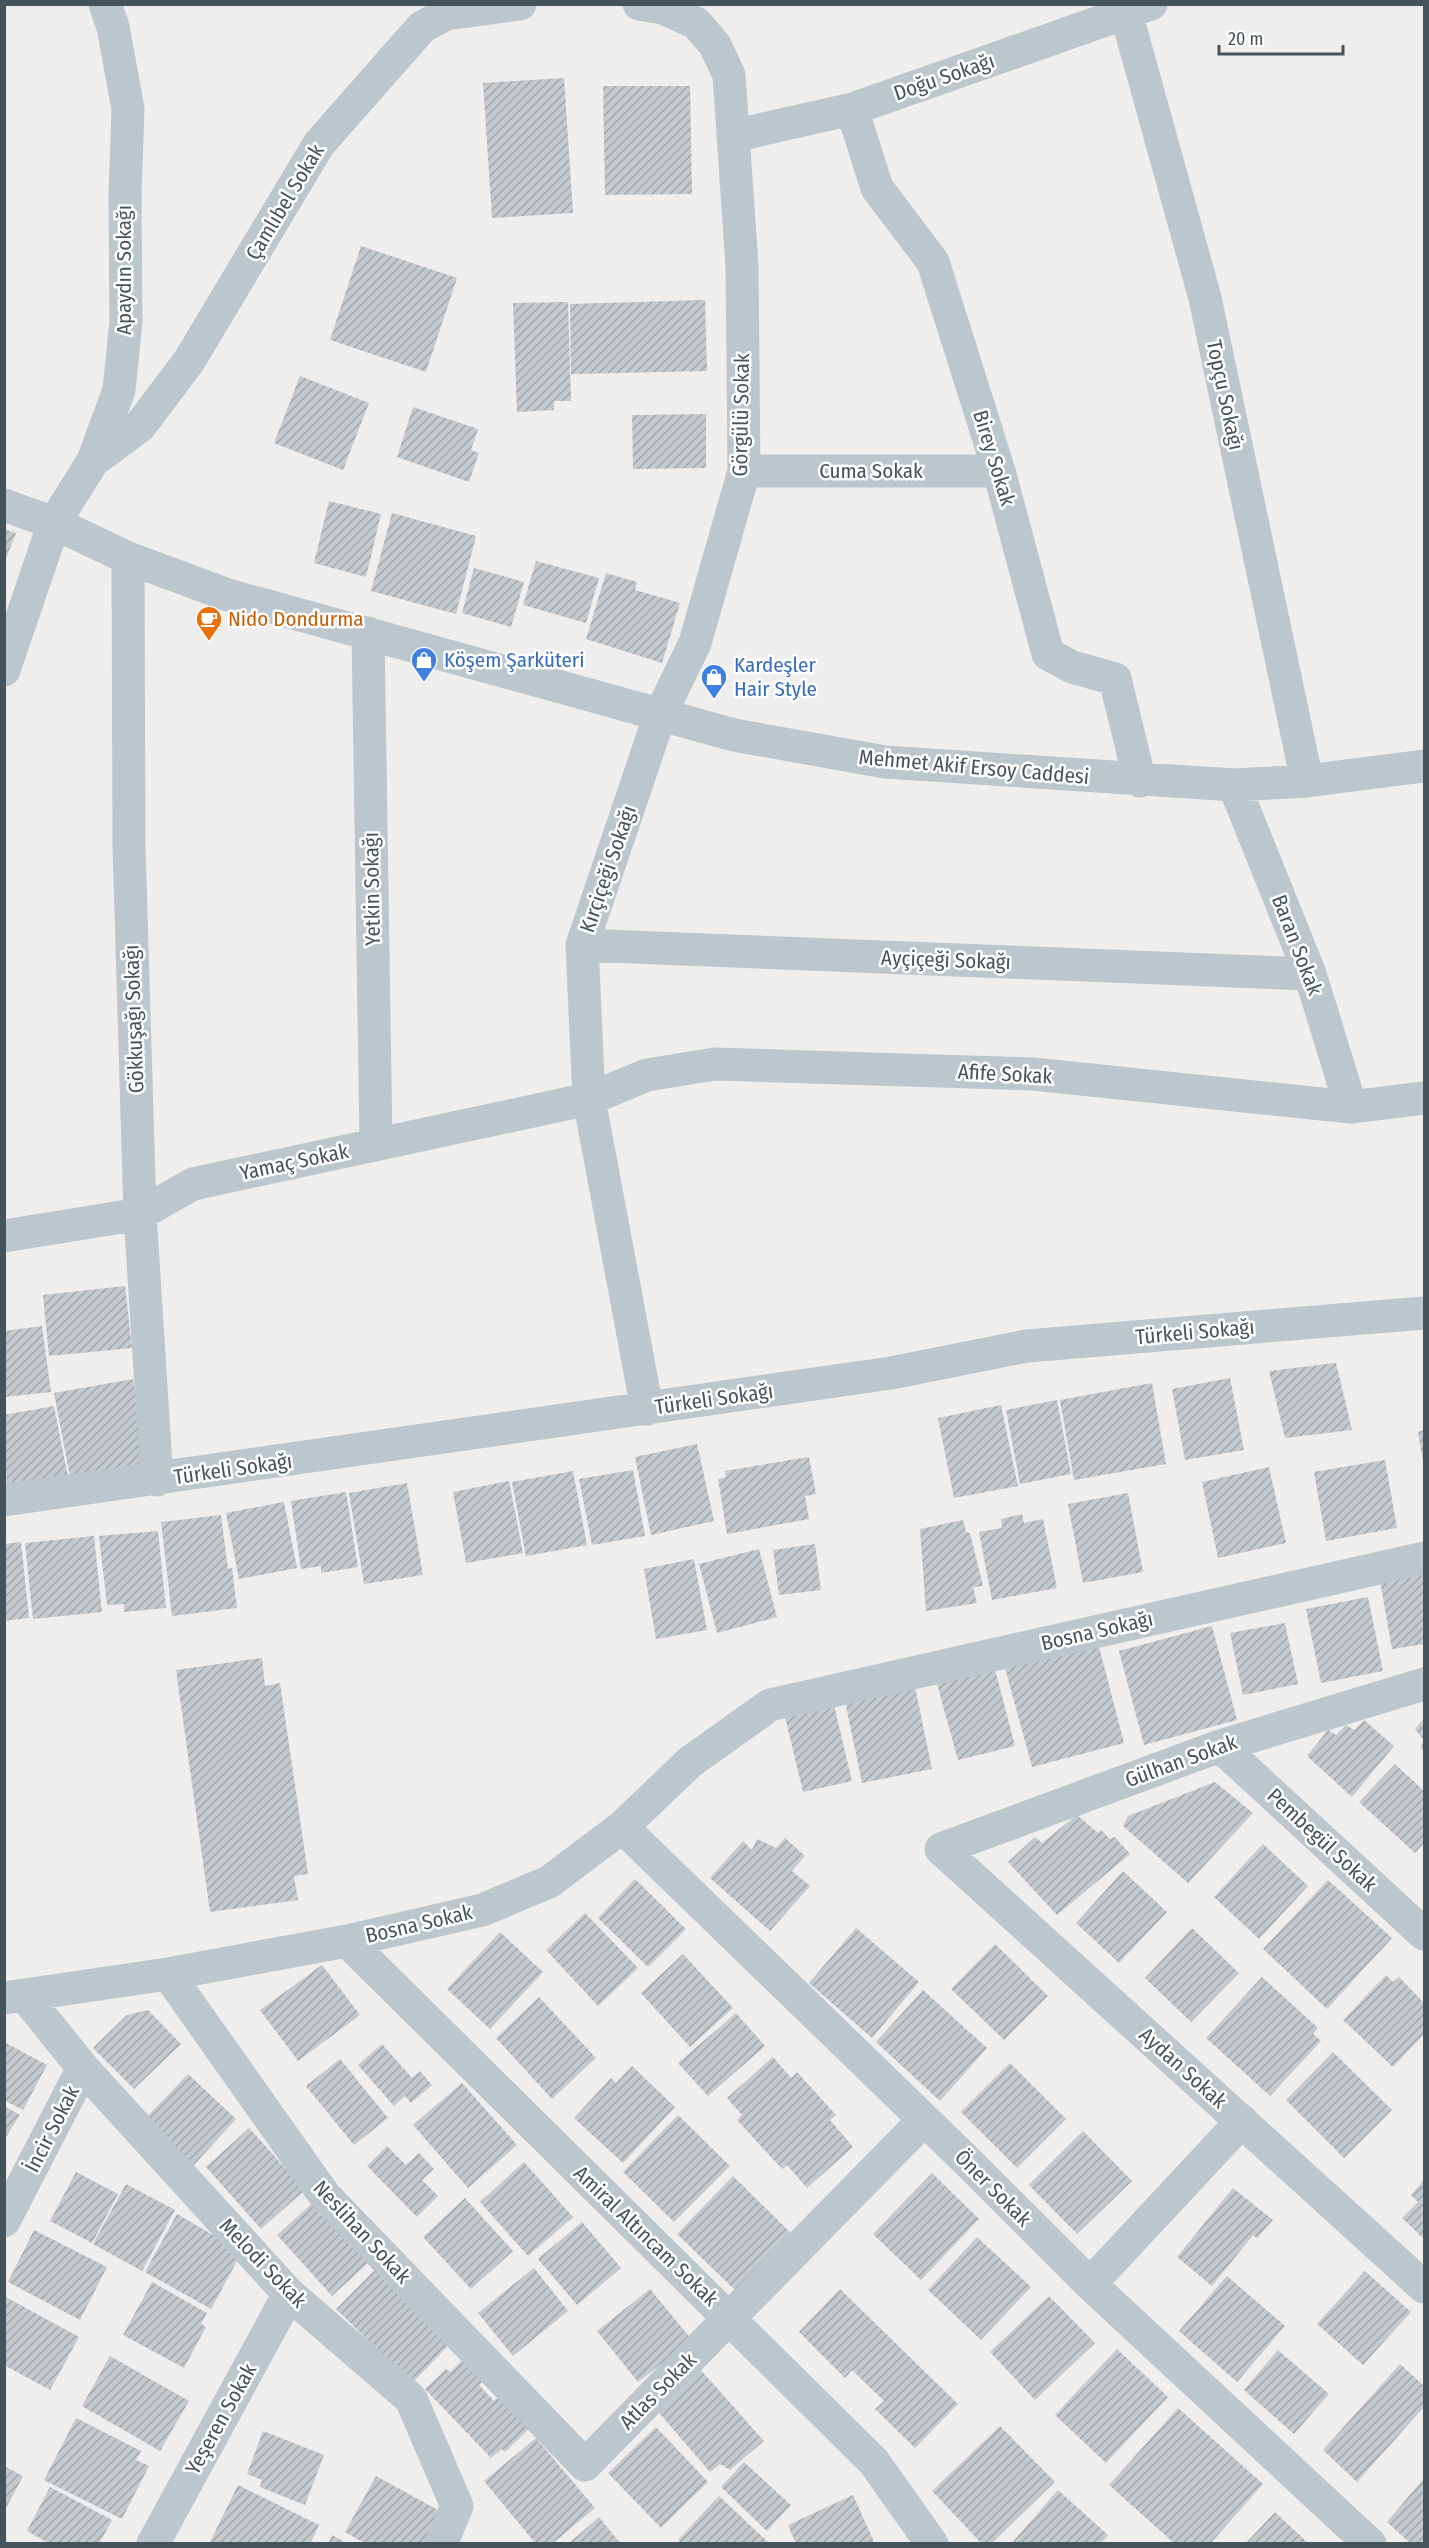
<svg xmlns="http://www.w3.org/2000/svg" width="1429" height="2548" font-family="'Fira Sans Condensed',sans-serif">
<defs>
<pattern id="building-hatch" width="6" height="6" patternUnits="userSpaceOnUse" patternTransform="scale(1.5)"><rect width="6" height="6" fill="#c4c9cd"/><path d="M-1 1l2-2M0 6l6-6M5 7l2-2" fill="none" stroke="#a1a6a9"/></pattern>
</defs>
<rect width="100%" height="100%" fill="#f0eded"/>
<path fill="url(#building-hatch)" d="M 564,78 L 573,213 L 492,218 L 483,83 Z
M 603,86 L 690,86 L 692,194 L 605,195 Z
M 361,246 L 457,278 L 426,372 L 330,340 Z
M 705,300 L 707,371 L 571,374 L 570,304 Z
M 568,302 L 571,401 L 554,401 L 554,410 L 517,412 L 513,303 Z
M 300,376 L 369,403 L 343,470 L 274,443 Z
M 413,407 L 478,429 L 471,450 L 479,453 L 469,482 L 397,457 Z
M 706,414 L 706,468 L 633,469 L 632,415 Z
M 329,501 L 381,514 L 366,577 L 314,563 Z
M 392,513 L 476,536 L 456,614 L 371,591 Z
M 4,529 L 16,533 L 5,561 L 4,561 Z
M 536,561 L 599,578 L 586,623 L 523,605 Z
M 474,568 L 524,582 L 511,627 L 462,613 Z
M 606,573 L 637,582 L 635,590 L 680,603 L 662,663 L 586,639 Z
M 125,1286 L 132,1348 L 49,1356 L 43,1295 Z
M 42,1326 L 51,1392 L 4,1397 L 4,1331 Z
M 1336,1363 L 1352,1430 L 1285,1438 L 1269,1371 Z
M 1230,1378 L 1244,1450 L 1185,1460 L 1172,1389 Z
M 133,1379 L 149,1468 L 71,1482 L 54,1393 Z
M 1152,1383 L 1166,1464 L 1074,1480 L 1060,1400 Z
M 1057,1400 L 1071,1474 L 1020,1484 L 1006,1410 Z
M 1001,1405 L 1018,1486 L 954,1498 L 938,1418 Z
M 54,1406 L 69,1482 L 7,1494 L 4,1415 Z
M 1424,1430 L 1424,1461 L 1423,1461 L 1418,1432 Z
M 697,1444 L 714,1521 L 651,1535 L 635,1457 Z
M 809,1457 L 816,1494 L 805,1496 L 809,1519 L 727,1534 L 718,1479 L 726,1477 L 725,1471 Z
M 1385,1460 L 1397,1528 L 1326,1541 L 1314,1472 Z
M 1269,1467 L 1286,1543 L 1218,1558 L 1202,1482 Z
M 633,1470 L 645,1536 L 592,1545 L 579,1479 Z
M 573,1471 L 587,1545 L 526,1556 L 512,1482 Z
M 509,1481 L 523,1553 L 466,1563 L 453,1492 Z
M 407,1483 L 423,1575 L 364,1584 L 349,1493 Z
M 346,1492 L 358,1567 L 321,1573 L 321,1566 L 301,1569 L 291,1501 Z
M 1128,1493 L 1143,1572 L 1083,1583 L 1068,1504 Z
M 284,1502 L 297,1568 L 239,1579 L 226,1513 Z
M 1022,1514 L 1024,1523 L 1043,1519 L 1057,1588 L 992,1600 L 979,1532 L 1002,1528 L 1001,1519 Z
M 221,1515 L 228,1569 L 232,1568 L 237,1608 L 172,1616 L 161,1522 Z
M 963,1520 L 966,1532 L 970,1533 L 983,1586 L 973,1587 L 977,1603 L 926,1611 L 920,1529 Z
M 158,1531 L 166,1608 L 124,1612 L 124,1604 L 107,1605 L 99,1536 Z
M 94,1536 L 102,1612 L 33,1619 L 25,1543 Z
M 21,1542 L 29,1618 L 4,1621 L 4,1544 Z
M 815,1544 L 821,1590 L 779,1595 L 773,1550 Z
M 759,1549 L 777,1617 L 717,1633 L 699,1564 Z
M 694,1559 L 707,1630 L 656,1639 L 644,1569 Z
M 1424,1574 L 1424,1644 L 1392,1649 L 1380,1581 Z
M 1368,1597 L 1383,1671 L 1321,1683 L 1306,1609 Z
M 1285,1623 L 1298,1684 L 1243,1695 L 1230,1633 Z
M 1212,1626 L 1237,1720 L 1144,1745 L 1119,1651 Z
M 1098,1643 L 1124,1743 L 1032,1767 L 1005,1668 Z
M 262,1658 L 265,1686 L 280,1683 L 308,1874 L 294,1876 L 298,1900 L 210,1912 L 176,1670 Z
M 995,1669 L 1015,1746 L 958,1760 L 937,1684 Z
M 915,1687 L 932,1769 L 862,1783 L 845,1701 Z
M 834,1705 L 852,1781 L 803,1792 L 785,1717 Z
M 1424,1718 L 1424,1751 L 1421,1749 L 1423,1739 L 1415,1729 Z
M 1364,1720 L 1394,1746 L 1352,1797 L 1307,1756 L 1328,1730 L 1336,1735 L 1346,1725 L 1354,1730 Z
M 1395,1764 L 1424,1791 L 1424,1843 L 1415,1853 L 1359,1802 Z
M 1215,1782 L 1253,1813 L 1188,1883 L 1123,1826 L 1128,1816 Z
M 1077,1815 L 1098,1833 L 1101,1830 L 1110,1839 L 1115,1837 L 1130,1854 L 1057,1915 L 1008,1862 L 1035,1837 L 1042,1843 Z
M 785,1838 L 805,1856 L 792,1871 L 810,1886 L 770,1931 L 710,1878 L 743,1841 L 752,1850 L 757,1839 L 776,1848 Z
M 1263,1844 L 1308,1886 L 1259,1939 L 1214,1897 Z
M 1123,1871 L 1167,1912 L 1119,1963 L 1076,1923 Z
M 635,1879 L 686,1929 L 648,1967 L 598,1918 Z
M 1328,1880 L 1392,1938 L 1327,2009 L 1263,1949 Z
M 585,1913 L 638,1968 L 598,2006 L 546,1950 Z
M 856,1928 L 919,1982 L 872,2038 L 809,1983 Z
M 1192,1928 L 1239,1973 L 1191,2022 L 1145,1978 Z
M 500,1932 L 543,1972 L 490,2029 L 447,1989 Z
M 995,1944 L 1048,1996 L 1004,2040 L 951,1989 Z
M 683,1954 L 733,2008 L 690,2047 L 641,1993 Z
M 322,1965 L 360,2015 L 298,2061 L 260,2010 Z
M 1386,1975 L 1393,1982 L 1399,1977 L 1424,2003 L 1424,2034 L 1393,2067 L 1343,2020 Z
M 1262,1977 L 1318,2028 L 1313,2034 L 1321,2041 L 1270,2096 L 1206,2038 Z
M 923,1990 L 987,2048 L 940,2101 L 876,2042 Z
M 539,1997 L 596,2058 L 552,2099 L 496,2038 Z
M 148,2010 L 181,2044 L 134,2089 L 93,2048 L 127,2015 Z
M 736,2013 L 765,2046 L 708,2096 L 678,2063 Z
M 4,2042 L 47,2065 L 23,2110 L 4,2100 Z
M 382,2044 L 412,2078 L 420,2071 L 432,2085 L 411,2103 L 405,2096 L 394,2106 L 358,2065 Z
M 1333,2052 L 1392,2110 L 1344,2158 L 1286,2100 Z
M 773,2057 L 791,2078 L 797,2072 L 836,2115 L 830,2120 L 853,2147 L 807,2188 L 787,2165 L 782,2169 L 737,2120 L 742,2115 L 727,2098 Z
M 340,2059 L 388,2118 L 354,2145 L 306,2086 Z
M 1010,2063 L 1066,2119 L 1017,2168 L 961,2112 Z
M 632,2066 L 675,2107 L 623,2163 L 574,2118 L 611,2078 L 616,2083 Z
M 188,2074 L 236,2119 L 194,2165 L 145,2119 Z
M 462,2083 L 517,2145 L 468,2188 L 413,2125 Z
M 4,2106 L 20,2115 L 4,2140 Z
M 678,2115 L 730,2166 L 674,2222 L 623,2172 Z
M 249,2128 L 305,2190 L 261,2229 L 206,2167 Z
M 1083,2131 L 1132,2181 L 1077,2234 L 1029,2185 Z
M 387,2146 L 406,2165 L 419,2153 L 434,2169 L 422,2180 L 438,2196 L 417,2217 L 367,2166 Z
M 524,2162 L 573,2217 L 528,2256 L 480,2202 Z
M 76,2172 L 118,2194 L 92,2243 L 50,2221 Z
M 932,2173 L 979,2219 L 921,2280 L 873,2234 Z
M 733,2176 L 793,2235 L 737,2292 L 677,2234 Z
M 1424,2180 L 1424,2239 L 1402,2218 L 1418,2202 L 1411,2195 Z
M 126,2184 L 175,2210 L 142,2271 L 93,2244 Z
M 1233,2188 L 1273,2220 L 1257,2238 L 1253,2235 L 1212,2286 L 1177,2257 Z
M 465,2198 L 513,2251 L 471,2289 L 423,2237 Z
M 317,2199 L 372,2259 L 332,2296 L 277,2235 Z
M 177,2214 L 242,2252 L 211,2309 L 145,2272 Z
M 582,2222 L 621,2268 L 577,2305 L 538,2259 Z
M 34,2230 L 107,2267 L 80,2320 L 8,2282 Z
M 977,2237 L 1031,2287 L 981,2340 L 928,2290 Z
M 381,2264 L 450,2344 L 412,2383 L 336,2309 Z
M 534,2268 L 568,2311 L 513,2356 L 478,2313 Z
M 1365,2271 L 1411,2312 L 1363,2365 L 1317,2324 Z
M 1227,2276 L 1285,2326 L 1237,2382 L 1179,2331 Z
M 152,2282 L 207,2313 L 201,2324 L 206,2327 L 184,2368 L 123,2335 Z
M 650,2289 L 692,2340 L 638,2382 L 597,2331 Z
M 840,2289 L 958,2404 L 915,2448 L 875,2409 L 884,2401 L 852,2370 L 845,2378 L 799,2332 Z
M 4,2296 L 79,2337 L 50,2390 L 4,2365 Z
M 1049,2296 L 1095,2343 L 1035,2400 L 990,2352 Z
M 1117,2349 L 1168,2397 L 1106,2463 L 1055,2415 Z
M 1278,2350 L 1329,2394 L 1294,2434 L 1244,2390 Z
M 110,2356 L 189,2401 L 160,2451 L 82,2406 Z
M 465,2357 L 486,2379 L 479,2385 L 494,2401 L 500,2395 L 531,2427 L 505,2452 L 502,2449 L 491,2458 L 425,2389 L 446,2369 L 450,2372 Z
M 1400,2364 L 1424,2386 L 1424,2407 L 1357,2482 L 1323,2450 Z
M 699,2368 L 764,2441 L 730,2470 L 720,2464 L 710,2472 L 654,2407 Z
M 1178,2408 L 1263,2484 L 1210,2544 L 1175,2544 L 1109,2485 Z
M 76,2418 L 141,2451 L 136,2460 L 149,2466 L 122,2519 L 44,2480 Z
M 1000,2426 L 1055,2482 L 991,2544 L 982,2544 L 932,2491 Z
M 656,2427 L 708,2482 L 661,2528 L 608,2473 Z
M 263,2431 L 324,2455 L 305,2505 L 260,2487 L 262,2480 L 247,2474 Z
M 536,2438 L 595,2508 L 552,2544 L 536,2544 L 484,2481 Z
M 744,2462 L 791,2505 L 767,2531 L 721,2487 Z
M 4,2466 L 23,2476 L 4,2512 Z
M 376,2476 L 447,2515 L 432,2544 L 366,2544 L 345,2532 Z
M 1424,2478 L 1424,2544 L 1411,2544 L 1387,2522 Z
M 238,2485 L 319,2525 L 310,2544 L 209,2544 Z
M 50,2487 L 112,2520 L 99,2544 L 50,2544 L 27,2531 Z
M 1058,2490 L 1108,2535 L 1100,2544 L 1011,2544 Z
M 853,2495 L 875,2544 L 796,2544 L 788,2525 Z
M 719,2496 L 770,2544 L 682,2544 L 678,2540 Z
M 1275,2512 L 1309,2544 L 1245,2544 Z
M 599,2517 L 621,2544 L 568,2544 Z
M 332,2535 L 348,2544 L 328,2544 Z"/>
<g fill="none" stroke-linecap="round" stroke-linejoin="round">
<path stroke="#bbc6cd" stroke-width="33" d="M 639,4 L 663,8 L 696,23 L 715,45 L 729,75 L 742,266 L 744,471 L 695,643 L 660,715 L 582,945 L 589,1099 L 647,1409
M 1126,13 L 1205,298 L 1307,781
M 852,109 L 877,188 L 933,262 L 999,471 L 1048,654 L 1072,667 L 1115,679 L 1140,781
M 733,136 L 852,109 L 1151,4
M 93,461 L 140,426 L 189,361 L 319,144 L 422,27 L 446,14 L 520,4
M 744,471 L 999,471
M 4,505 L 54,523 L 128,558 L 228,595 L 734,735 L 885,762 L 1234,785 L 1307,781 L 1424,766
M 128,558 L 129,846 L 140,1214 L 157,1480
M 368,633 L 376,1144
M 4,670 L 54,523 L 93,461 L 119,390 L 126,321 L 125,196 L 128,109 L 113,27 L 105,4
M 1234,785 L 1310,974 L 1351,1107
M 582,945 L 1310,974
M 4,1236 L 140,1214 L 193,1184 L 589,1099 L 647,1075 L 715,1064 L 1033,1074 L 1351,1107 L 1424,1098
M 4,1500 L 891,1373 L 1027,1346 L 1424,1313
M 1424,1684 L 1220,1746 L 941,1849 L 1424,2287
M 1220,1746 L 1424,1934
M 622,1827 L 967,2161 L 1090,2284 L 1370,2544
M 347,1941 L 874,2462 L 932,2544
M 168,1974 L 325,2196 L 585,2465 L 923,2121
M 25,1996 L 83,2068 L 289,2294 L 411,2399 L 457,2506 L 441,2544
M 4,1998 L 168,1974 L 347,1941 L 482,1910 L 549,1882 L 622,1827 L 690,1762 L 770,1705 L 1424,1558
M 4,2221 L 83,2068
M 1090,2284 L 1242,2121
M 153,2544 L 289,2294"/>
</g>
<defs>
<g id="cafe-pin" transform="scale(1.35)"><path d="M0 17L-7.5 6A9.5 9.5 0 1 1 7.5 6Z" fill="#e8710a" stroke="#fff"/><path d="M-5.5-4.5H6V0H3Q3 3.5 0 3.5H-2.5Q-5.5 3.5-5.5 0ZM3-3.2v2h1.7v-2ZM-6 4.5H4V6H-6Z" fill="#fff"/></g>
<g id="shop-pin" transform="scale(1.35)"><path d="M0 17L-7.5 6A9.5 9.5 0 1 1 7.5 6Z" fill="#3f7fe0" stroke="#fff"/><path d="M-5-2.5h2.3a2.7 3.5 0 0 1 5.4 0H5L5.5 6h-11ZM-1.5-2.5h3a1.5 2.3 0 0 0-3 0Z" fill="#fff"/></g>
</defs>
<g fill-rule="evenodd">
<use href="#cafe-pin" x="209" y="619"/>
<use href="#shop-pin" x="424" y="660"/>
<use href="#shop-pin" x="714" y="677"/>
</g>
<g text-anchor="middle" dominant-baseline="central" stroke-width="5" stroke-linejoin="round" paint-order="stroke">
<g font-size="21" fill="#45535b" stroke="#fff">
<text transform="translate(944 77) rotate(-19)">Doğu Sokağı</text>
<text transform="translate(285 202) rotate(-59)">Çamlıbel Sokak</text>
<text transform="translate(124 270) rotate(-90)">Apaydın Sokağı</text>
<text transform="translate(1225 395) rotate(78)">Topçu Sokağı</text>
<text transform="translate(741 415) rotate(-89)">Görgülü Sokak</text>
<text transform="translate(994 458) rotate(73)">Birey Sokak</text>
<text x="871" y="471">Cuma Sokak</text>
<text transform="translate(974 767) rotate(5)">Mehmet Akif Ersoy Caddesi</text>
<text transform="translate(608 869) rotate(-71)">Kırçiçeği Sokağı</text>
<text transform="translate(372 889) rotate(-91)">Yetkin Sokağı</text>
<text transform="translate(1297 945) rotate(69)">Baran Sokak</text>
<text transform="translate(946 960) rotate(2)">Ayçiçeği Sokağı</text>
<text transform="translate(134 1019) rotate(-92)">Gökkuşağı Sokağı</text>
<text transform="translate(1005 1074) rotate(3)">Afife Sokak</text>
<text transform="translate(294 1162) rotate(-12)">Yamaç Sokak</text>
<text transform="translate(1195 1332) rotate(-5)">Türkeli Sokağı</text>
<text transform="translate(714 1399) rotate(-8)">Türkeli Sokağı</text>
<text transform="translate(233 1469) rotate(-8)">Türkeli Sokağı</text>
<text transform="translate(1097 1631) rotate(-13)">Bosna Sokağı</text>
<text transform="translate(1181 1761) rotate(-20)">Gülhan Sokak</text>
<text transform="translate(1322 1840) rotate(43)">Pembegül Sokak</text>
<text transform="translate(419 1924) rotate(-13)">Bosna Sokak</text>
<text transform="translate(1183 2068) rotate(42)">Aydan Sokak</text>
<text transform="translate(52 2129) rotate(-63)">İncir Sokak</text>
<text transform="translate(993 2188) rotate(45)">Öner Sokak</text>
<text transform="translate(362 2232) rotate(47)">Neslihan Sokak</text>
<text transform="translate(646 2236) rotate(44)">Amiral Altıncam Sokak</text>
<text transform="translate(263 2263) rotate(46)">Melodi Sokak</text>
<text transform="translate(658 2391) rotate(-45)">Atlas Sokak</text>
<text transform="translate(221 2419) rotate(-61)">Yeşeren Sokak</text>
</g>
<g font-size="21" fill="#c56008" stroke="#fff" text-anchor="start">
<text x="228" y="619">Nido Dondurma</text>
</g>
<g font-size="21" fill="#366cbe" stroke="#fff" text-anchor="start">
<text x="444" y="660">Köşem Şarküteri</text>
<text x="734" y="665">Kardeşler<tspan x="734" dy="24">Hair Style</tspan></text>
</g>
</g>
<rect width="1429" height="2548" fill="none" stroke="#45535b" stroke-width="12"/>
<path d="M1219 45v9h124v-9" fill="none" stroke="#45535b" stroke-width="3"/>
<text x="1228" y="45" font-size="18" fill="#45535b" stroke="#ffffff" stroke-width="4.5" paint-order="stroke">20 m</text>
</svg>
